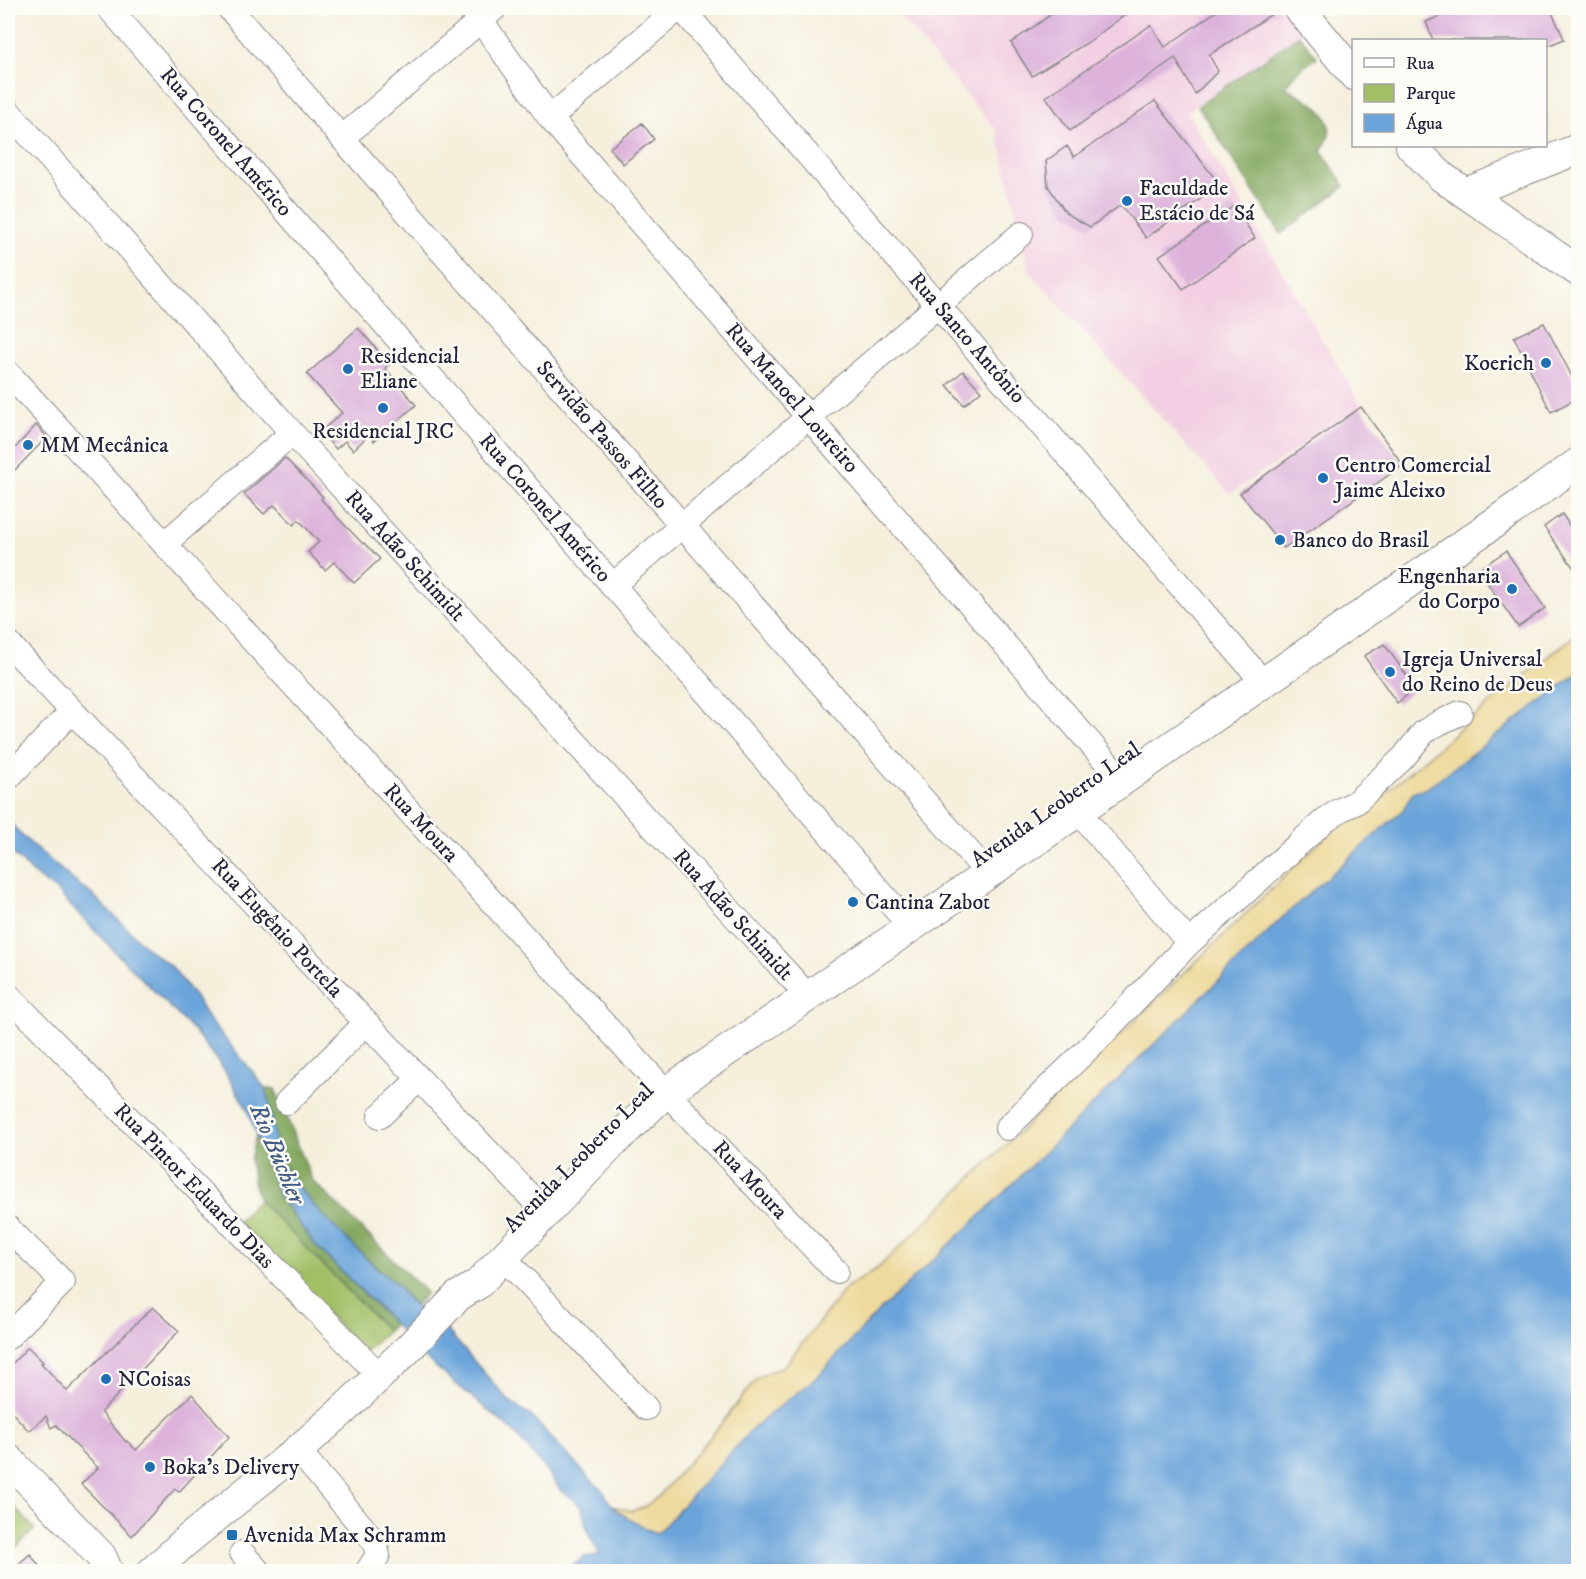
<svg xmlns="http://www.w3.org/2000/svg" width="1586" height="1579" font-family="'IM FELL DW Pica',serif">
<rect width="100%" height="100%" fill="#fdfcf7"/>
<filter id="ink" filterUnits="userSpaceOnUse"><feTurbulence type="fractalNoise" baseFrequency=".0167" numOctaves="2"/><feDisplacementMap in="SourceGraphic" scale="12" xChannelSelector="R" yChannelSelector="G"/><feConvolveMatrix kernelMatrix="1 2 1 2 8 2 1 2 1" color-interpolation-filters="sRGB"/></filter>
<filter id="wash" filterUnits="userSpaceOnUse"><feTurbulence type="fractalNoise" baseFrequency=".008" numOctaves="4" result="noise"/><feDisplacementMap in="SourceGraphic" scale="24" xChannelSelector="R" yChannelSelector="G"/><feGaussianBlur stdDeviation="1.35" result="paint"/><feColorMatrix in="noise" values="0 0 0 0 0 0 0 0 0 0 0 0 0 0 0 0 0 1.4 0 .05"/><feComposite in="paint" operator="in"/></filter>
<g filter="url(#wash)">
<rect width="100%" height="100%" fill="#f5efdc"/>
<path fill="#f2cfe2" d="M 893,8 L 1286,8 L 1306,29 L 1187,112 L 1362,406 L 1230,494 L 1030,272 L 997,131 Z"/>
<path fill="#a2bf66" stroke="#627050" stroke-width="1.5" d="M 259,1200 L 388,1331 L 365,1352 L 236,1223 Z
M 13,1506 L 35,1529 L 8,1555 L 8,1511 Z"/>
<path fill="#81a65b" stroke="#52644b" stroke-width="1.5" d="M 1299,35 L 1317,57 L 1298,71 L 1285,87 C 1303,97 1337,112 1328,138 C 1327,142 1323,147 1321,150 L 1345,186 L 1281,234 L 1198,106 Z
M 265,1089 L 275,1089 L 312,1180 L 427,1293 L 416,1305 C 406,1299 402,1289 394,1282 C 359,1252 323,1221 297,1184 C 292,1178 286,1172 283,1165 C 273,1143 270,1113 265,1089 Z
M 256,1134 L 279,1196 L 314,1244 L 394,1324 L 388,1331 L 259,1200 L 254,1185 L 250,1160 Z"/>
<path fill="#eeda9e" stroke="#887e6c" stroke-width="1.5" d="M 1578,633 L 1578,673 L 1426,789 L 1414,791 L 1403,810 L 1282,918 L 981,1215 L 878,1312 L 817,1377 L 754,1427 L 658,1533 C 645,1530 622,1517 613,1506 L 632,1511 L 644,1507 L 659,1496 L 714,1433 L 758,1377 L 784,1366 L 847,1287 L 877,1269 L 1346,817 L 1390,789 L 1476,715 Z"/>
<path fill="#6ba4da" stroke="#46638a" stroke-width="1.5" d="M 1578,673 L 1578,1571 L 565,1571 L 584,1557 L 600,1555 L 589,1535 L 581,1507 L 576,1501 L 561,1491 L 547,1471 L 513,1431 L 426,1359 L 385,1314 L 314,1244 L 279,1195 L 246,1107 L 225,1071 L 195,1032 L 115,952 L 55,889 L 39,879 L 8,849 L 8,820 L 21,835 L 72,879 L 94,896 L 149,950 L 172,967 L 197,1000 L 207,1017 L 256,1076 L 265,1089 L 269,1101 L 275,1139 L 283,1166 L 304,1194 L 324,1217 L 371,1263 L 397,1285 L 409,1301 L 440,1322 L 507,1399 L 530,1415 L 593,1482 L 603,1491 L 608,1500 L 617,1511 L 646,1529 L 658,1533 L 754,1427 L 817,1377 L 878,1312 L 981,1215 L 1282,918 L 1403,810 L 1414,791 L 1426,789 Z"/>
<g id="blocks">
<path fill="#dcb2da" d="M 1060,8 L 1134,8 L 1087,43 L 1032,76 L 1011,43 Z
M 1221,8 L 1281,8 L 1209,55 L 1218,71 L 1195,94 L 1175,58 L 1070,131 L 1046,97 L 1151,25 L 1165,47 Z
M 1459,8 L 1550,8 L 1564,39 L 1545,47 L 1545,40 L 1433,40 L 1426,22 Z
M 1155,101 L 1220,185 L 1146,238 L 1121,205 L 1090,227 L 1066,213 L 1048,186 L 1046,161 L 1067,146 L 1074,157 Z
M 642,123 L 654,139 L 623,164 L 610,148 Z
M 1234,206 L 1255,238 L 1183,289 L 1159,256 Z
M 1544,323 L 1578,388 L 1578,398 L 1551,412 L 1514,337 Z
M 358,328 L 390,364 L 385,368 L 416,405 L 374,441 L 369,435 L 353,450 L 345,441 L 336,449 L 320,432 L 342,413 L 307,374 Z
M 963,371 L 981,391 L 964,405 L 947,385 Z
M 1361,407 L 1403,465 L 1284,548 L 1240,493 Z
M 36,425 L 47,437 L 15,470 L 8,463 L 8,456 Z
M 285,458 L 323,497 L 321,499 L 339,519 L 363,544 L 364,543 L 380,559 L 354,583 L 334,562 L 325,570 L 308,552 L 319,542 L 299,520 L 294,525 L 274,505 L 264,514 L 244,494 Z
M 1562,514 L 1578,538 L 1578,574 L 1544,527 Z
M 1506,551 L 1545,608 L 1518,627 L 1478,570 Z
M 1384,644 L 1416,688 L 1397,703 L 1364,656 Z
M 153,1307 L 179,1331 L 101,1412 L 126,1442 L 127,1441 L 136,1450 L 192,1394 L 229,1437 L 179,1492 L 175,1489 L 132,1536 L 81,1484 L 98,1468 L 56,1425 L 51,1428 L 46,1416 L 29,1431 L 8,1408 L 8,1368 L 28,1347 L 43,1362 L 41,1363 L 67,1391 Z
M 30,1554 L 44,1572 L 9,1572 Z"/>
</g>
</g>
<g filter="url(#ink)">
<use href="#blocks" fill-opacity="0" stroke="#8c888c" stroke-width="1.5"/>
<g fill="none" stroke-linecap="round" stroke-linejoin="round">
<g stroke="#8c888c" stroke-width="26">
<path id="minor" d="M 109,8 L 911,927
M 229,8 L 342,138 L 976,860
M 472,8 L 550,118 L 1122,780
M 681,8 L 1252,669
M 8,111 L 292,433 L 808,996
M 550,118 L 679,8
M 342,138 L 495,8
M 8,373 L 666,1092 L 836,1271
M 164,544 L 292,433
M 612,586 L 1021,234
M 8,643 L 546,1213
M 8,778 L 72,711
M 1078,811 L 1189,943
M 8,995 L 380,1376
M 287,1102 L 366,1023
M 380,1116 L 419,1079
M 1007,1128 L 1100,1037 L 1189,943 L 1325,820 L 1340,810 L 1355,803 L 1403,758 L 1424,732 L 1437,724 L 1460,713
M 8,1228 L 63,1282 L 8,1337
M 504,1258 L 646,1408
M 298,1450 L 374,1541 L 378,1555 L 367,1572
M 242,1553 L 259,1572"/>
</g>
<g stroke="#8c888c" stroke-width="32">
<path id="major" d="M 1299,8 L 1354,75
M 1411,146 L 1442,177 L 1578,271
M 1466,193 L 1578,149
M 8,1459 L 101,1556 L 108,1572
M 152,1572 L 186,1541 L 298,1450 L 340,1413 L 407,1350 L 458,1296 L 478,1284 L 617,1139 L 666,1092 L 911,927 L 1497,521 L 1578,463"/>
</g>
<use href="#minor" stroke="#fff" stroke-width="24"/>
<use href="#major" stroke="#fff" stroke-width="30"/>
</g>
</g>
<g fill="#1f6fb2" stroke="#fdfcf7" stroke-width="2">
<circle cx="1127" cy="201" r="6"/>
<circle cx="1546" cy="363" r="6"/>
<circle cx="348" cy="369" r="6"/>
<circle cx="383" cy="408" r="6"/>
<circle cx="28" cy="445" r="6"/>
<circle cx="1323" cy="478" r="6"/>
<circle cx="1280" cy="540" r="6"/>
<circle cx="1512" cy="589" r="6"/>
<circle cx="1390" cy="672" r="6"/>
<circle cx="853" cy="902" r="6"/>
<circle cx="106" cy="1379" r="6"/>
<circle cx="150" cy="1467" r="6"/>
<rect x="226" y="1529" width="12" height="12" rx="3"/>
</g>
<g text-anchor="middle" dominant-baseline="central" stroke-width="5" stroke-linejoin="round" paint-order="stroke">
<g font-size="22" fill="#22223b" stroke="#fdfcf7">
<text transform="translate(226 142) rotate(49)">Rua Coronel Américo</text>
<text transform="translate(967 338) rotate(49)">Rua Santo Antônio</text>
<text transform="translate(792 398) rotate(49)">Rua Manoel Loureiro</text>
<text transform="translate(602 435) rotate(49)">Servidão Passos Filho</text>
<text transform="translate(545 508) rotate(49)">Rua Coronel Américo</text>
<text transform="translate(405 556) rotate(48)">Rua Adão Schimidt</text>
<text transform="translate(1056 805) rotate(-35)">Avenida Leoberto Leal</text>
<text transform="translate(421 823) rotate(47)">Rua Moura</text>
<text transform="translate(733 915) rotate(48)">Rua Adão Schimidt</text>
<text transform="translate(277 928) rotate(47)">Rua Eugênio Portela</text>
<text transform="translate(579 1158) rotate(-45)">Avenida Leoberto Leal</text>
<text transform="translate(750 1180) rotate(47)">Rua Moura</text>
<text transform="translate(194 1186) rotate(46)">Rua Pintor Eduardo Dias</text>
</g>
<g font-size="22" fill="#22223b" stroke="#fdfcf7" text-anchor="start">
<text x="1139" y="188">Faculdade<tspan x="1139" dy="25">Estácio de Sá</tspan></text>
<text x="360" y="356">Residencial<tspan x="360" dy="25">Eliane</tspan></text>
<text x="1534" y="363" text-anchor="end">Koerich</text>
<text x="383" y="431" text-anchor="middle">Residencial JRC</text>
<text x="40" y="445">MM Mecânica</text>
<text x="1335" y="465">Centro Comercial<tspan x="1335" dy="25">Jaime Aleixo</tspan></text>
<text x="1292" y="540">Banco do Brasil</text>
<text x="1500" y="576" text-anchor="end">Engenharia<tspan x="1500" dy="25">do Corpo</tspan></text>
<text x="1402" y="659">Igreja Universal<tspan x="1402" dy="25">do Reino de Deus</tspan></text>
<text x="865" y="902">Cantina Zabot</text>
<text x="118" y="1379">NCoisas</text>
<text x="162" y="1467">Boka's Delivery</text>
<text x="244" y="1535">Avenida Max Schramm</text>
</g>
<g font-size="24" font-style="italic" fill="#435c83" stroke="#fdfcf7">
<text transform="translate(277 1154) rotate(67)">Rio Büchler</text>
</g>
</g>
<rect width="1586" height="1579" fill="none" stroke="#fdfcf7" stroke-width="30"/>
<rect x="1352" y="39" width="195" height="108" fill="#fdfcf7" stroke="#a5a5ac" stroke-width="1.5"/>
<rect x="1364" y="58" width="30" height="9" fill="#ffffff" stroke="#a5a5ac" stroke-width="1.5"/>
<text x="1406" y="69" font-size="18" fill="#22223b">Rua</text>
<rect x="1364" y="84" width="30" height="18" fill="#a2bf66" stroke="#a5a5ac" stroke-width="1.5"/>
<text x="1406" y="99" font-size="18" fill="#22223b">Parque</text>
<rect x="1364" y="114" width="30" height="18" fill="#6ba4da" stroke="#a5a5ac" stroke-width="1.5"/>
<text x="1406" y="129" font-size="18" fill="#22223b">Água</text>
</svg>
